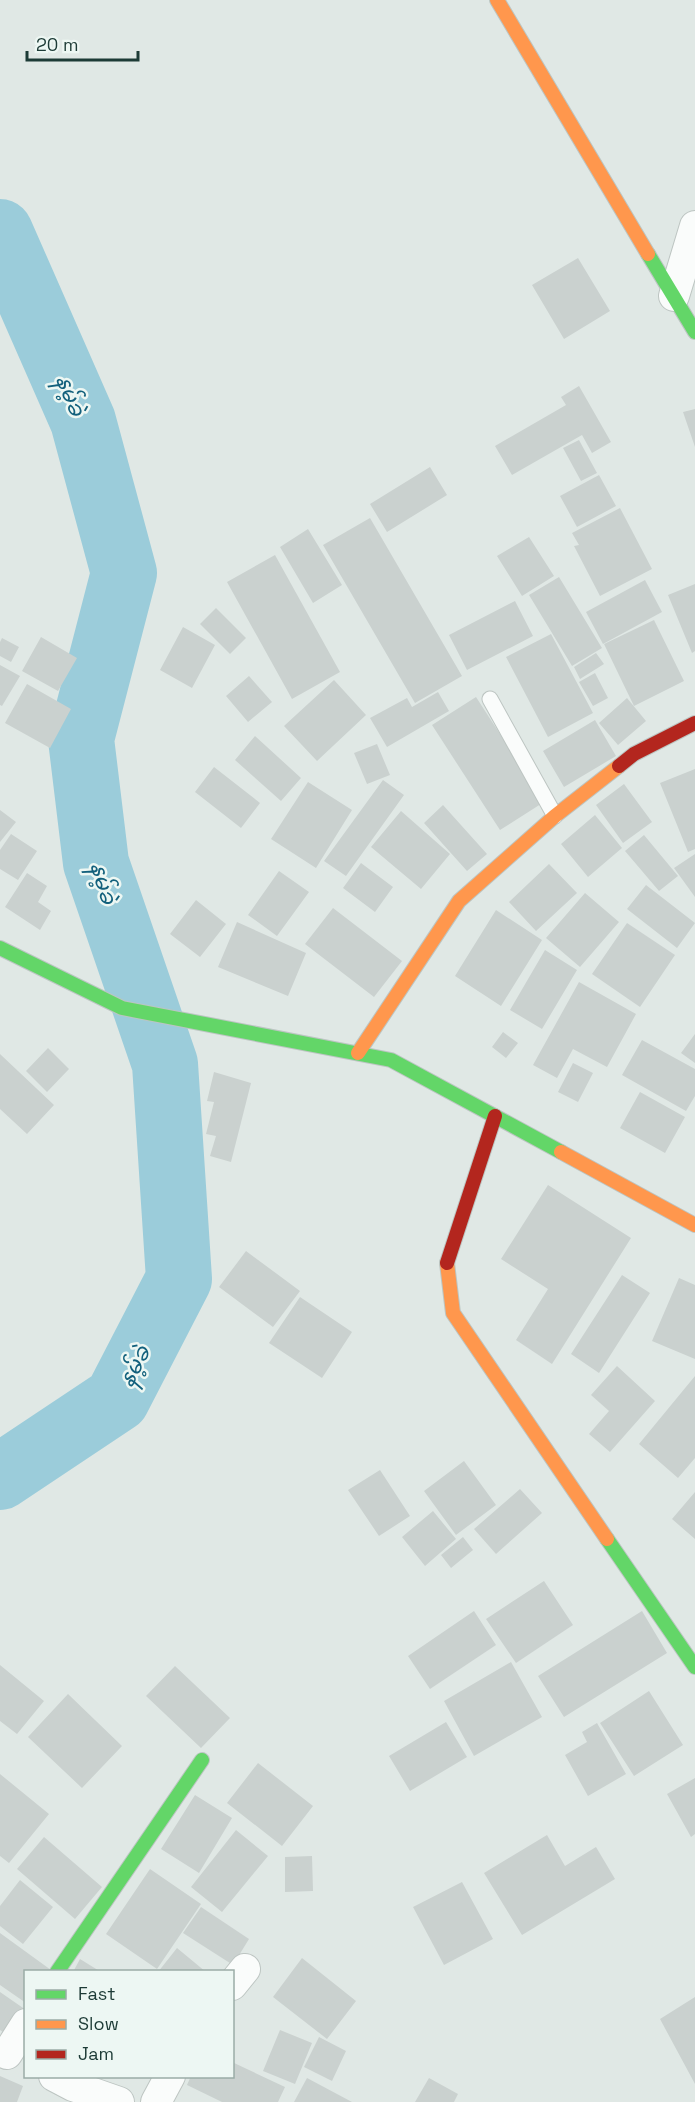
<svg xmlns="http://www.w3.org/2000/svg" width="695" height="2102" font-family="'Space Grotesk','Noto Sans Myanmar',sans-serif">
<rect width="100%" height="100%" fill="#e0e8e5"/>
<g fill="none" stroke-linecap="round" stroke-linejoin="round">
<path stroke="#9bccda" stroke-width="66" d="M 0,232 L 83,421 L 124,573 L 81,739 L 96,863 L 165,1064 L 179,1279 L 117,1399 L 0,1477"/>
</g>
<path fill="#cad1cf" d="M 578,258 L 610,311 L 564,339 L 532,285 Z
M 579,386 L 611,442 L 592,453 L 582,435 L 512,475 L 495,446 L 566,405 L 561,397 Z
M 695,409 L 695,447 L 683,412 Z
M 579,440 L 597,473 L 581,481 L 563,448 Z
M 430,467 L 447,495 L 387,532 L 370,504 Z
M 599,475 L 616,506 L 577,527 L 560,496 Z
M 620,508 L 652,569 L 600,596 L 574,546 L 579,545 L 572,533 Z
M 370,518 L 462,676 L 415,703 L 323,545 Z
M 308,529 L 342,585 L 313,603 L 280,547 Z
M 529,537 L 554,576 L 522,596 L 497,556 Z
M 275,555 L 340,672 L 292,699 L 227,582 Z
M 559,577 L 602,648 L 572,666 L 529,595 Z
M 645,580 L 662,612 L 603,644 L 586,612 Z
M 695,584 L 695,651 L 692,653 L 668,595 Z
M 515,601 L 533,636 L 467,670 L 449,635 Z
M 216,608 L 246,638 L 230,654 L 200,624 Z
M 654,620 L 684,681 L 634,706 L 604,644 Z
M 183,627 L 215,645 L 192,688 L 160,670 Z
M 551,634 L 593,713 L 548,737 L 506,657 Z
M 41,637 L 77,658 L 58,691 L 22,671 Z
M 2,638 L 19,647 L 11,662 L 0,656 L 0,642 Z
M 596,653 L 604,664 L 580,679 L 574,667 Z
M 0,665 L 20,676 L 2,706 L 0,705 Z
M 595,673 L 608,698 L 593,706 L 579,682 Z
M 249,676 L 272,702 L 248,722 L 226,696 Z
M 334,680 L 366,715 L 317,761 L 284,726 Z
M 27,684 L 71,709 L 50,748 L 5,723 Z
M 438,692 L 449,711 L 387,747 L 370,718 L 407,698 L 412,707 Z
M 476,697 L 544,802 L 500,830 L 432,725 Z
M 627,698 L 646,721 L 618,745 L 599,723 Z
M 595,720 L 616,756 L 564,787 L 543,751 Z
M 255,736 L 301,778 L 281,801 L 235,760 Z
M 377,744 L 390,775 L 367,784 L 354,753 Z
M 214,767 L 260,803 L 241,828 L 195,792 Z
M 695,769 L 695,849 L 688,852 L 660,783 Z
M 383,780 L 404,795 L 346,876 L 324,861 Z
M 308,782 L 352,810 L 316,868 L 271,839 Z
M 624,784 L 652,822 L 623,843 L 596,805 Z
M 443,805 L 487,854 L 467,871 L 424,823 Z
M 0,810 L 16,822 L 0,842 Z
M 401,811 L 450,854 L 421,889 L 371,847 Z
M 595,815 L 622,848 L 588,877 L 561,844 Z
M 11,834 L 37,851 L 18,880 L 0,869 L 0,850 Z
M 644,835 L 678,876 L 659,891 L 625,851 Z
M 695,854 L 695,897 L 674,868 Z
M 361,863 L 393,887 L 375,912 L 343,888 Z
M 549,864 L 577,893 L 536,931 L 509,902 Z
M 279,871 L 309,892 L 277,936 L 248,915 Z
M 27,873 L 47,886 L 38,902 L 51,911 L 40,930 L 5,907 Z
M 646,885 L 695,923 L 677,948 L 627,909 Z
M 585,893 L 619,922 L 580,967 L 546,938 Z
M 196,900 L 226,924 L 200,957 L 170,934 Z
M 333,908 L 402,961 L 374,997 L 305,944 Z
M 496,910 L 542,940 L 501,1006 L 455,976 Z
M 237,922 L 306,953 L 288,996 L 218,967 Z
M 627,923 L 675,955 L 640,1007 L 592,974 Z
M 545,950 L 577,970 L 542,1029 L 510,1010 Z
M 579,982 L 636,1014 L 607,1067 L 573,1049 L 557,1078 L 533,1065 Z
M 503,1032 L 518,1043 L 506,1058 L 492,1047 Z
M 695,1034 L 695,1063 L 681,1053 Z
M 642,1040 L 695,1069 L 695,1096 L 686,1111 L 622,1075 Z
M 48,1048 L 69,1069 L 47,1092 L 26,1071 Z
M 0,1054 L 54,1105 L 27,1134 L 0,1109 Z
M 573,1063 L 593,1073 L 578,1102 L 558,1092 Z
M 214,1072 L 251,1083 L 231,1162 L 210,1156 L 216,1136 L 206,1134 L 214,1102 L 207,1101 Z
M 640,1092 L 685,1117 L 665,1153 L 620,1128 Z
M 548,1185 L 631,1238 L 552,1364 L 516,1340 L 548,1289 L 501,1259 Z
M 246,1251 L 300,1291 L 273,1327 L 219,1287 Z
M 622,1275 L 650,1293 L 599,1373 L 571,1354 Z
M 679,1278 L 695,1285 L 695,1359 L 652,1341 Z
M 300,1297 L 352,1332 L 322,1378 L 269,1343 Z
M 617,1366 L 655,1401 L 610,1452 L 589,1434 L 609,1411 L 591,1395 Z
M 695,1376 L 695,1458 L 678,1478 L 639,1444 Z
M 464,1461 L 496,1505 L 456,1535 L 424,1491 Z
M 380,1470 L 410,1516 L 379,1536 L 348,1490 Z
M 520,1489 L 542,1513 L 496,1554 L 474,1529 Z
M 695,1492 L 695,1539 L 672,1519 Z
M 433,1511 L 456,1539 L 425,1566 L 402,1537 Z
M 463,1537 L 473,1550 L 451,1568 L 441,1555 Z
M 544,1581 L 573,1625 L 516,1663 L 486,1619 Z
M 474,1611 L 496,1645 L 430,1689 L 408,1656 Z
M 642,1611 L 667,1653 L 564,1717 L 538,1676 Z
M 511,1662 L 542,1717 L 474,1756 L 444,1701 Z
M 0,1665 L 44,1701 L 17,1734 L 0,1721 Z
M 175,1666 L 230,1718 L 201,1748 L 146,1696 Z
M 649,1691 L 683,1745 L 634,1776 L 600,1723 Z
M 68,1694 L 122,1746 L 82,1788 L 28,1737 Z
M 446,1722 L 467,1757 L 410,1791 L 389,1756 Z
M 597,1723 L 626,1774 L 588,1796 L 565,1755 L 587,1742 L 582,1732 Z
M 258,1763 L 313,1806 L 282,1846 L 227,1803 Z
M 0,1774 L 49,1814 L 9,1863 L 0,1856 Z
M 695,1778 L 695,1834 L 691,1837 L 667,1794 Z
M 195,1795 L 232,1818 L 199,1873 L 161,1849 Z
M 236,1830 L 268,1856 L 222,1912 L 191,1887 Z
M 547,1835 L 565,1866 L 596,1847 L 615,1879 L 522,1935 L 484,1873 Z
M 44,1837 L 102,1887 L 75,1919 L 17,1869 Z
M 312,1856 L 313,1891 L 285,1892 L 285,1857 Z
M 150,1869 L 201,1904 L 157,1969 L 106,1934 Z
M 20,1880 L 53,1907 L 23,1944 L 0,1926 L 0,1906 Z
M 462,1882 L 493,1939 L 444,1965 L 413,1907 Z
M 201,1907 L 249,1939 L 233,1965 L 183,1933 Z
M 0,1933 L 51,1970 L 26,1972 L 26,2003 L 0,1985 Z
M 177,1948 L 206,1972 L 158,1972 Z
M 302,1958 L 356,2001 L 327,2039 L 273,1997 Z
M 80,1959 L 101,1972 L 73,1972 Z
M 0,1992 L 26,2010 L 9,2036 L 0,2030 Z
M 695,1997 L 695,2084 L 660,2019 Z
M 280,2030 L 312,2043 L 295,2084 L 263,2071 Z
M 319,2037 L 346,2051 L 332,2081 L 304,2067 Z
M 232,2062 L 285,2087 L 278,2102 L 222,2102 L 187,2085 L 191,2076 L 232,2076 Z
M 0,2076 L 23,2086 L 17,2102 L 0,2102 Z
M 307,2078 L 352,2102 L 294,2102 Z
M 429,2078 L 458,2094 L 454,2102 L 415,2102 Z"/>
<g fill="none" stroke-linecap="round" stroke-linejoin="round">
<g stroke="#bdc5c2" stroke-width="17">
<path id="lane" d="M 490,699 L 555,816"/>
</g>
<g stroke="#bdc5c2" stroke-width="32">
<path id="street" d="M 674,296 L 695,226
M 232,1985 L 245,1969
M 7,2054 L 26,2024
M 54,2076 L 73,2086 L 119,2102
M 156,2102 L 170,2076"/>
</g>
<g stroke="#bcc5c2" stroke-width="16">
<path id="fast" d="M 648,254 L 695,332
M 0,948 L 122,1008 L 391,1060 L 561,1152
M 607,1539 L 695,1667
M 57,1972 L 202,1760"/>
</g>
<g stroke="#bcc5c2" stroke-width="16">
<path id="slow" d="M 497,0 L 648,254
M 358,1053 L 459,901 L 555,816 L 619,766
M 561,1152 L 695,1225
M 447,1263 L 453,1313 L 607,1539"/>
</g>
<g stroke="#bcc5c2" stroke-width="16">
<path id="jam" d="M 619,766 L 634,754 L 695,723
M 447,1263 L 495,1116"/>
</g>
<use href="#lane" stroke="#fafcfb" stroke-width="15"/>
<use href="#street" stroke="#fafcfb" stroke-width="30"/>
<use href="#fast" stroke="#63d668" stroke-width="14"/>
<use href="#slow" stroke="#ff974d" stroke-width="14"/>
<use href="#jam" stroke="#b3261e" stroke-width="14"/>
</g>
<g text-anchor="middle" dominant-baseline="central" stroke-width="5" stroke-linejoin="round" paint-order="stroke">
<g font-size="22" font-style="italic" fill="#12607c" stroke="#edf7f3">
<text transform="translate(71 395) rotate(67)">နမ့်ခဲ</text>
<text transform="translate(104 883) rotate(73)">နမ့်ခဲ</text>
<text transform="translate(134 1366) rotate(-63)">နမ့်ခဲ</text>
</g>
</g>
<rect x="24" y="1970" width="210" height="108" fill="#edf7f3" stroke="#9aaca7" stroke-width="1.5"/>
<rect x="36" y="1990" width="30" height="9" fill="#63d668" stroke="#9aaca7" stroke-width="1.5"/>
<text x="78" y="2000" font-size="18" fill="#1d3b36">Fast</text>
<rect x="36" y="2020" width="30" height="9" fill="#ff974d" stroke="#9aaca7" stroke-width="1.5"/>
<text x="78" y="2030" font-size="18" fill="#1d3b36">Slow</text>
<rect x="36" y="2050" width="30" height="9" fill="#b3261e" stroke="#9aaca7" stroke-width="1.5"/>
<text x="78" y="2060" font-size="18" fill="#1d3b36">Jam</text>
<path d="M27 51v9h111v-9" fill="none" stroke="#1d3b36" stroke-width="3"/>
<text x="36" y="51" font-size="18" fill="#1d3b36" stroke="#edf7f3" stroke-width="4.5" paint-order="stroke">20 m</text>
</svg>
